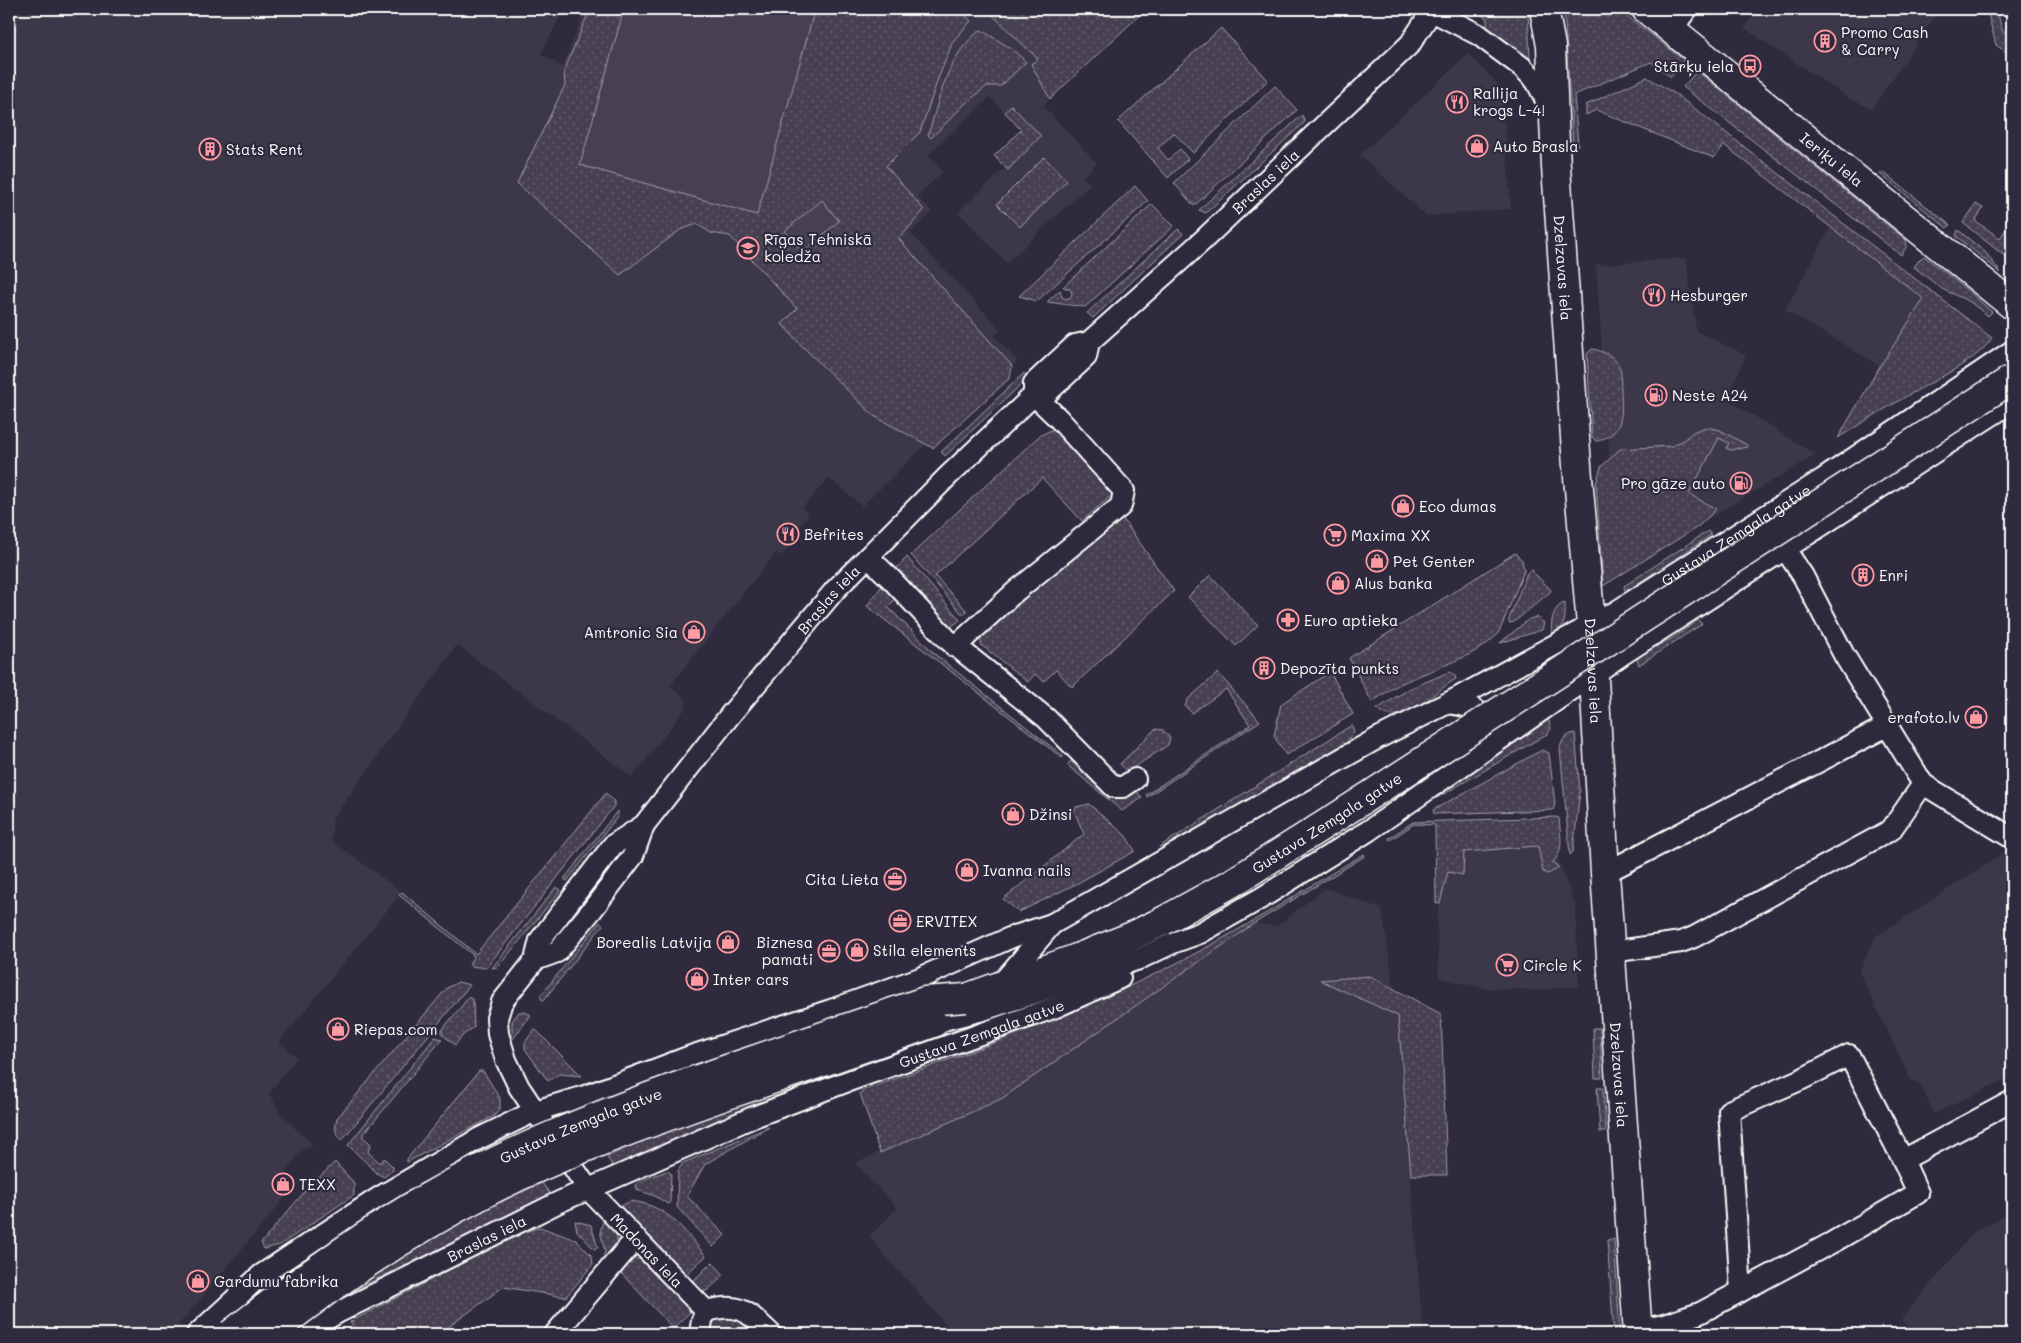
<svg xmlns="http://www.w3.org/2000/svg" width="2021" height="1343" font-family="Mali,sans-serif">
<defs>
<pattern id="grass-dots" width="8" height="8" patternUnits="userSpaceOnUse" patternTransform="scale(1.25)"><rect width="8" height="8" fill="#464152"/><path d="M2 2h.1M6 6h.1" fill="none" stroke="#625e6c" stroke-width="1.8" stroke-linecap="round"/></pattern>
</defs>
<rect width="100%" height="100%" fill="#2f2a3d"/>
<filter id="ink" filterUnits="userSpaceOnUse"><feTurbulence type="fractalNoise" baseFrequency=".02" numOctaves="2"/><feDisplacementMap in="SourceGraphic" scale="10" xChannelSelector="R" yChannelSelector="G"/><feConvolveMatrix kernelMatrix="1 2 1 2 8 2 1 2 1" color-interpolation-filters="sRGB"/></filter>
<g filter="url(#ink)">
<path fill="#3c3749" d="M 9,9 L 564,9 L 541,54 L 563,67 L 585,9 L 1146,9 L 1043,106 L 1097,163 L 1083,177 L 1090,184 L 1007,263 L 958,212 L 1005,168 L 994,156 L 1021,130 L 990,97 L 928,155 L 943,172 L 917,196 L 932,212 L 910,233 L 1001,330 L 994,336 L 1018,361 L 921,449 L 862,506 L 829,478 L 802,508 L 809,515 L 787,539 L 792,544 L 781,556 L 776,552 L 670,686 L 687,700 L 685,709 L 632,777 L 457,645 L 333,818 L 331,840 L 402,892 L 279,1042 L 297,1057 L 269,1093 L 282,1116 L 314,1146 L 304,1148 L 285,1172 L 298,1182 L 171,1334 L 9,1334 Z
M 1758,9 L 1940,9 L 1872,109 L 1849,98 L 1744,28 Z
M 1468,54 L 1502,88 L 1511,209 L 1426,216 L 1360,155 Z
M 1831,227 L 1924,299 L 1880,366 L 1785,310 Z
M 1686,258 L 1696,331 L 1746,355 L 1727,399 L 1816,455 L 1643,557 L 1617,565 L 1596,265 Z
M 1552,844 L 1575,904 L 1579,986 L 1535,990 L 1483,988 L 1439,978 L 1437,921 L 1447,846 Z
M 2006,851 L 2012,852 L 2012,1076 L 1934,1114 L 1920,1084 L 1911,1080 L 1859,972 L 1875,937 Z
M 1325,888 L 1382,909 L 1398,1016 L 1423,1334 L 954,1334 L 869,1237 L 897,1208 L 855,1163 L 1001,1099 L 1255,923 L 1277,926 Z
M 2012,1211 L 2012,1334 L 1911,1334 L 1902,1318 L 1974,1232 Z"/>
<path fill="url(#grass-dots)" stroke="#a2a0a8" d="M 590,9 L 936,9 L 941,12 L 945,9 L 959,9 L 971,21 L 953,41 L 938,79 L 920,132 L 886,166 L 924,210 L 899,239 L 1012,366 L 1010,378 L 933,448 L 874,416 L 801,345 L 782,324 L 797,309 L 730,236 L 711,233 L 697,224 L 680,230 L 620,275 L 517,183 L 565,85 L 564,71 Z
M 986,9 L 1146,9 L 1050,99 L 1031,64 L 1038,59 Z
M 1474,9 L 1528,9 L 1530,61 L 1487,29 L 1487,19 Z
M 1564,9 L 1618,9 L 1684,60 L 1671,77 L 1651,62 L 1574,95 L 1578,145 L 1573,146 Z
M 1989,9 L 1998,14 L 2002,30 L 2006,33 L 2008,41 L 2012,44 L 2012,56 L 1996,45 L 1987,10 Z
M 1221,28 L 1268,80 L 1193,153 L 1174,133 L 1158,148 L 1168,160 L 1180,149 L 1188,159 L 1168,178 L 1118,121 Z
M 981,30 L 1012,49 L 1026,62 L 1001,86 L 987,86 L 966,103 L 931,138 L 928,135 C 940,98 947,54 981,30 Z
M 1697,71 L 1906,240 L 1907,246 L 1901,255 L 1683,87 Z
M 1647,77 L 1677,95 L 1992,338 C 1978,362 1922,386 1897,402 C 1877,413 1857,426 1838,438 L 1880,366 L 1924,299 L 1724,145 L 1714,158 L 1596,110 L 1586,115 L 1586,105 Z
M 1275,86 L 1297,110 L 1194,206 L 1174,183 Z
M 1011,105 L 1041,136 L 1008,170 L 994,156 L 1021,130 L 1005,112 Z
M 1302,115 L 1305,122 L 1206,213 L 1199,210 Z
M 1044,157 L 1067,181 L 1020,227 L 997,204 Z
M 1883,172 L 1950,225 L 1947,228 L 1880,174 Z
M 1135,186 L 1148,201 L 1037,301 L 1019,296 Z
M 1152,204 L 1174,226 L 1085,307 L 1047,302 L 1060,290 L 1062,297 L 1066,299 L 1071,297 L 1072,293 L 1070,289 L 1063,287 Z
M 1976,204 L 1983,208 L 1975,221 L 2000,238 L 2012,220 L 2012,262 L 1963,223 Z
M 1178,229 L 1183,234 L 1093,318 L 1087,313 Z
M 1958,230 L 1985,252 L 2001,273 L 1956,236 Z
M 1924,256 L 1971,293 L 1992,312 L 1988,316 L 1970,302 L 1942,289 L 1914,267 L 1920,259 Z
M 1592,349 C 1602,350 1616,357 1620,368 C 1622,373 1620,382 1621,388 C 1621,406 1626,427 1607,437 C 1602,439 1600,441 1596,441 L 1592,437 L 1587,354 Z
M 1024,373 L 1028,378 L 945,456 L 941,452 Z
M 1057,427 L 1116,492 L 1082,521 L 1042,478 L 935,576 L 967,611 L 963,615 L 911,555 L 1039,436 Z
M 1706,427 L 1720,430 L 1747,445 L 1747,447 L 1730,450 L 1726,448 L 1729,443 L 1719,438 L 1689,494 L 1716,509 L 1699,526 L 1603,586 L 1596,484 L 1601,467 L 1620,449 L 1672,446 L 1682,441 L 1693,432 Z
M 1120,515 L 1174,591 L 1072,687 L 1056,670 L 1044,681 L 1035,674 L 1028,682 L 981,645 L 981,634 Z
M 1708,531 L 1711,535 L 1625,592 L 1624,586 Z
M 1515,553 L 1522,560 L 1524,571 L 1500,630 C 1487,653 1433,669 1409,680 C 1396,685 1384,694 1372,702 L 1349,658 Z
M 907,557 L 960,620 L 951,627 L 947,625 L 897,568 Z
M 1531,570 L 1551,590 L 1549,593 L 1514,622 L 1509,623 L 1509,619 L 1527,573 Z
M 1210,575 L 1258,625 L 1236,646 L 1188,597 Z
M 884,583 L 897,597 L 888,607 L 937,656 L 1063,756 L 1062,758 L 867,606 Z
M 1565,603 C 1566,618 1565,628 1552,636 C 1550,625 1552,606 1565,603 Z
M 1537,617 L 1544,623 L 1542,630 L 1500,643 L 1529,619 Z
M 1698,620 L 1702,624 L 1639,665 L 1636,655 L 1671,639 Z
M 1330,672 L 1353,714 L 1286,755 L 1274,736 L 1281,704 Z
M 1449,672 L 1454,674 L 1456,679 C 1435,690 1401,731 1377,709 L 1409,689 Z
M 1218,673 L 1260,721 L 1147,797 L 1146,795 L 1250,725 L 1226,689 L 1192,713 L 1185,706 L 1188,699 Z
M 1544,719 L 1549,721 L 1551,729 L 1547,734 L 1437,798 L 1435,795 Z
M 1352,725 L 1354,732 L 1347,742 L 1172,846 L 1159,847 Z
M 1155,729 L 1163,730 L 1170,738 L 1168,745 L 1127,772 L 1120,764 Z
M 1575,733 L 1580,791 L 1573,852 L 1570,855 L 1560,748 C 1562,739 1566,735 1575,733 Z
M 1542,750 L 1549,753 L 1555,804 L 1553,810 L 1434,814 L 1433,810 Z
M 1071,761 L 1116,799 L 1134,787 L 1142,798 L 1122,811 L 1067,765 Z
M 606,793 L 614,801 L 614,806 L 486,968 L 470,966 L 470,962 L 474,956 L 399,895 L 402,892 L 476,954 Z
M 1089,804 L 1125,835 L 1135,851 L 1078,883 L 1019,912 L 1003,899 L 1084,834 L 1074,811 L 1076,807 Z
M 618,810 L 618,816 L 567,881 L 564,879 Z
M 1555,817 L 1559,818 C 1560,834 1565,850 1553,862 L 1559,868 L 1548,874 L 1543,872 L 1538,846 L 1464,852 L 1463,875 L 1448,872 L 1440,903 L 1436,904 L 1435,825 L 1414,824 L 1390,840 L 1389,838 L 1413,822 Z
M 1364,854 L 1365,856 L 1255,923 L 1001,1099 L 880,1153 L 860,1093 L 864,1090 C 966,1054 1067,1018 1163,970 C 1233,936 1298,893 1364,854 Z
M 556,887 L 561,890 L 503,961 L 497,967 L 492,968 Z
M 600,922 L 603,925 L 543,1001 L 540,996 Z
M 1370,976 L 1441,1014 L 1447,1175 L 1411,1175 L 1398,1016 L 1320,980 Z
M 458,982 L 470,985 L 342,1140 C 334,1135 335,1126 337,1118 L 447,988 Z
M 469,997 L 473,1000 L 474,1027 L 462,1036 L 455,1045 L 442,1034 L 442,1030 Z
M 1032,999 L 1033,1002 L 784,1094 L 614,1169 L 607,1157 L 635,1144 Z
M 519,1012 L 525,1012 L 531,1015 L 512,1040 L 512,1021 Z
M 1593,1028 L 1600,1028 L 1602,1078 L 1595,1078 Z
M 535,1029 L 582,1076 L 559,1074 L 548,1081 L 525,1049 L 525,1042 Z
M 435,1037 L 442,1039 L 362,1136 L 371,1144 L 368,1152 L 380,1163 L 384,1158 L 393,1167 L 393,1170 L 384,1177 L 378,1174 L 348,1145 Z
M 479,1071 L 483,1071 L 500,1098 L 500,1109 L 494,1116 L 407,1162 L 407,1159 Z
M 1597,1088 L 1603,1088 L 1606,1132 L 1600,1132 Z
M 769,1127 L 705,1164 L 687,1196 L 725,1235 L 713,1247 L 677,1207 L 678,1171 L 683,1163 Z
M 335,1162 L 354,1183 L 354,1195 L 280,1245 L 264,1249 L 261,1243 L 306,1190 Z
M 667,1171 L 671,1173 L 670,1202 L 668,1204 L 655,1196 L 637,1190 L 636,1185 L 639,1181 Z
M 542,1183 L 551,1195 L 348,1293 L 343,1293 C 406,1253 470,1206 542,1183 Z
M 631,1201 C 669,1206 683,1229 706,1256 L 684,1276 L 619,1207 Z
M 575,1221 L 591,1225 L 598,1248 L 594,1249 L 577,1231 Z
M 604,1221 C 621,1237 621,1241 606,1259 L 603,1256 L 605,1252 C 603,1241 597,1230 604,1221 Z
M 540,1227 L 576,1240 L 592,1256 L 593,1264 L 566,1297 L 503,1287 L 439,1334 L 358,1334 L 350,1322 L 457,1266 L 523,1233 Z
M 1614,1239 L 1620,1333 L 1614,1334 L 1607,1240 Z
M 629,1259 L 642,1259 L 690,1308 L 690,1312 L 673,1328 L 618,1270 Z
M 712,1262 L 724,1275 L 708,1290 L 702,1292 L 692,1282 Z
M 727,1314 L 740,1315 L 758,1334 L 708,1334 L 715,1320 Z"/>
<path fill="#464152" stroke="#a2a0a8" d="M 624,9 L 815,9 L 757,215 L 580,165 Z
M 822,200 L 839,221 L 803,252 L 785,231 Z"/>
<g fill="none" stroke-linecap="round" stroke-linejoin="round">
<g stroke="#fff" stroke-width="24">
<g id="minor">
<path d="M 1428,9 L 1479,35 L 1522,67 L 1536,81 L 1552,112"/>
<path d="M 1672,29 L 1687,9"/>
<path d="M 1034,395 L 1045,395 L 1086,357 L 1089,342"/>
<path d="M 1785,549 L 1803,576 L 1844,655 L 1923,784 L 2012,838"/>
<path d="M 868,557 L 892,580 L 947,639 L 1046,718 L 1114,787 L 1123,787 L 1135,779"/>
<path d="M 955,647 L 1016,591 L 1121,506 L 1124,491 L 1059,419 L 1034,395"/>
<path d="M 1448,703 C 1471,706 1484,708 1488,733"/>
<path d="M 1605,873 L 1887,726"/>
<path d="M 1611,952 L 1681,942 L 1694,937 L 1891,830 L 1923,784"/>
<path d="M 535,960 L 557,952 L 592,910 L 633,856 L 644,825"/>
<path d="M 1000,985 L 1052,924"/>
<path d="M 943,1020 L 983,1010 L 1139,959 L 1175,942 L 1200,933 L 1263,897 L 1368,831 L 1623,654 L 2012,402"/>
<path d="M 1741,1291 L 1729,1111 L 1802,1079 L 1849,1055 L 1903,1160"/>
<path id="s1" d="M 706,1311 L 588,1189 L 535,1111 L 519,1087 L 506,1060 L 498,1034 L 497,1018 L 502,1002 L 535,960 L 540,940 L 613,845 L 644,825 L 731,714 L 835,590 L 949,475 L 1034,395 L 1034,383 L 1075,345 L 1089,342 L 1201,242 L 1410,44 L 1431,12"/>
<path d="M 706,1311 C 740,1302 747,1311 771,1334"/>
<path d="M 1638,1330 L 1664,1325 L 1700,1313 L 1833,1242 L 1918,1193 L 1903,1160 L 2012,1101"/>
<path id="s2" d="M 197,1334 L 261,1275 L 378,1198 L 478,1139 L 535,1111 L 585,1096 L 688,1057 L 831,1010 L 920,978 L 1012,937 L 1052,924 L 1378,738 L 1448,703 L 1617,611 L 1823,479 L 2012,351"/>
<path id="s3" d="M 302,1334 L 339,1312 L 559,1202 L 751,1118 L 843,1083 L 1056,1007 L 1120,978"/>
<path d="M 555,1334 L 635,1239"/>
<path d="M 700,1334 L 702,1320 L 706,1311"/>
</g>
</g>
<g stroke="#fff" stroke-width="29">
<path id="tertiary" d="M 1431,12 L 1434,9"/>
</g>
<g stroke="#fff" stroke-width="31">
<g id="primary">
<path id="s4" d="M 1544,9 L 1551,46 L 1556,167 L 1577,466 L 1591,625 L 1605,873 L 1638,1334"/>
<path id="s5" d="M 1646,9 L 2012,305"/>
<path d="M 933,1023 L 966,998 L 1077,958 L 1130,937 L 1163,921"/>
</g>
</g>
<use href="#minor" stroke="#2f2a3d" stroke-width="20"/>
<use href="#tertiary" stroke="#2f2a3d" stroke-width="25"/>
<use href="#primary" stroke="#2f2a3d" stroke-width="28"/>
<g stroke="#fff" stroke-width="31" stroke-linecap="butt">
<g id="primary-bridge">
<path id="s6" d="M 1163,921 L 1232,883 L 1338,816 L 2012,379"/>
<path id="s7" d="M 231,1334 C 293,1285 357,1238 426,1198 C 523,1142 628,1103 733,1067 C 797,1045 861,1023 925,1001 L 966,998"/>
<path d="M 270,1334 C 339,1279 413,1230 491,1190 C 568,1151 649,1123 730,1094 C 798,1071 866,1047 933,1023"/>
</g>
</g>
<use href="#primary-bridge" stroke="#2f2a3d" stroke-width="28"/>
</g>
</g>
<defs>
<g id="building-ring" transform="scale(1.125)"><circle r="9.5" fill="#2f2a3d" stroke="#ff9aa2" stroke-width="1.5"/><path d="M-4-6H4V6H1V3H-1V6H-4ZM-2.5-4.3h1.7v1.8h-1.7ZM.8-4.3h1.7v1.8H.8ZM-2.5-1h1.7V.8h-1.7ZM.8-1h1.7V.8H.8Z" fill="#ff9aa2"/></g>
<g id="bus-ring" transform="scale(1.125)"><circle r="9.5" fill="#2f2a3d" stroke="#ff9aa2" stroke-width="1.5"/><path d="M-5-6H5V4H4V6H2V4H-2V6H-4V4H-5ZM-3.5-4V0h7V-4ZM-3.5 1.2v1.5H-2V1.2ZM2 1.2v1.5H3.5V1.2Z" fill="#ff9aa2"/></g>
<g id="restaurant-ring" transform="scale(1.125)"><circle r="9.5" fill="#2f2a3d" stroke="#ff9aa2" stroke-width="1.5"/><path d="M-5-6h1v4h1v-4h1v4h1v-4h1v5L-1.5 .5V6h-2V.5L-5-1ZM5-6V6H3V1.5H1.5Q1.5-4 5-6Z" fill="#ff9aa2"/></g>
<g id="shop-ring" transform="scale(1.125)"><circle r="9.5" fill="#2f2a3d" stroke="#ff9aa2" stroke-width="1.5"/><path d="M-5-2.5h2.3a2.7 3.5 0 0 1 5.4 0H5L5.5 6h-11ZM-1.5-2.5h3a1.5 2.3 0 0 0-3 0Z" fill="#ff9aa2"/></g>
<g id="school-ring" transform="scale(1.125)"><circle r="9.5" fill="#2f2a3d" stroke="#ff9aa2" stroke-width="1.5"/><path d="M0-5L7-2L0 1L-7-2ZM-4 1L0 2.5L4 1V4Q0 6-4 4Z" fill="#ff9aa2"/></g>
<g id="fuel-ring" transform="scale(1.125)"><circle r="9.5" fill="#2f2a3d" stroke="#ff9aa2" stroke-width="1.5"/><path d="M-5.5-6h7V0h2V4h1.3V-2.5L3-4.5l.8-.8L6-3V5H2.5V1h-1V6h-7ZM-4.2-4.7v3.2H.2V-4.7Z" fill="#ff9aa2"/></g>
<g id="supermarket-ring" transform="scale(1.125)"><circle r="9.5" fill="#2f2a3d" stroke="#ff9aa2" stroke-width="1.5"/><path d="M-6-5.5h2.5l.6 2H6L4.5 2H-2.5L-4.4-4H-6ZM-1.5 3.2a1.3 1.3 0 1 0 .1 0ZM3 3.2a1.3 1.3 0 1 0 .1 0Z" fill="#ff9aa2"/></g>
<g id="pharmacy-ring" transform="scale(1.125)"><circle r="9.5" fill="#2f2a3d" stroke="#ff9aa2" stroke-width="1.5"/><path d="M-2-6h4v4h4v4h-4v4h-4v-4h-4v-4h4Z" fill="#ff9aa2"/></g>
<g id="office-ring" transform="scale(1.125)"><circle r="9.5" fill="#2f2a3d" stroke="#ff9aa2" stroke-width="1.5"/><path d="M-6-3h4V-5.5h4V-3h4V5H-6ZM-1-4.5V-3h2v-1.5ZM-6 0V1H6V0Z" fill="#ff9aa2"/></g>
</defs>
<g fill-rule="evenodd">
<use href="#building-ring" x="1825" y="41"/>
<use href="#bus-ring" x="1750" y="66"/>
<use href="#restaurant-ring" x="1457" y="102"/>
<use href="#shop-ring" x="1477" y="146"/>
<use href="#building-ring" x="210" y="149"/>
<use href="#school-ring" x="748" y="248"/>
<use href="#restaurant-ring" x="1654" y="295"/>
<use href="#fuel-ring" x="1656" y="395"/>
<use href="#fuel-ring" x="1741" y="483"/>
<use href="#shop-ring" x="1403" y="506"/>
<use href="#restaurant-ring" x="788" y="534"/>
<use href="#supermarket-ring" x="1335" y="535"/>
<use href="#shop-ring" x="1377" y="561"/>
<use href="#building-ring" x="1863" y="575"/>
<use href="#shop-ring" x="1338" y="583"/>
<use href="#pharmacy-ring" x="1288" y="620"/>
<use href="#shop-ring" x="694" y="632"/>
<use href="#building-ring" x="1264" y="668"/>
<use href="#shop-ring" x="1976" y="717"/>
<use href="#shop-ring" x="1013" y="814"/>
<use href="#shop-ring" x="967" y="870"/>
<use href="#office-ring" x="895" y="879"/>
<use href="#office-ring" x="900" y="921"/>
<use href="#shop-ring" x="728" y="942"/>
<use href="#shop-ring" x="857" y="950"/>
<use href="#office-ring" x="829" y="951"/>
<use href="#supermarket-ring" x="1507" y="965"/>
<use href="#shop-ring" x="697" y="979"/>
<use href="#shop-ring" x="338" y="1029"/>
<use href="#shop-ring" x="283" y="1184"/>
<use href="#shop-ring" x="198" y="1281"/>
</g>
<g text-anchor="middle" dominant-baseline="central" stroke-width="4.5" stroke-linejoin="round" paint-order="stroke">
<g font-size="15" fill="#fff" stroke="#2f2a3d" text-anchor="start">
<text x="1841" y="32">Promo Cash<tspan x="1841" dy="17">&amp; Carry</tspan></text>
<text x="1734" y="66" text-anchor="end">Stārķu iela</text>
<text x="1473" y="93">Rallija<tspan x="1473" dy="17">krogs L-4!</tspan></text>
<text x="1493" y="146">Auto Brasla</text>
<text x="226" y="149">Stats Rent</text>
<text x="764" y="239">Rīgas Tehniskā<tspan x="764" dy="17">koledža</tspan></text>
<text x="1670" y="295">Hesburger</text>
<text x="1672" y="395">Neste A24</text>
<text x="1725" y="483" text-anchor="end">Pro gāze auto</text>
<text x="1419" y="506">Eco dumas</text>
<text x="804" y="534">Befrites</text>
<text x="1351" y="535">Maxima XX</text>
<text x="1393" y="561">Pet Genter</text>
<text x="1879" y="575">Enri</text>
<text x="1354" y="583">Alus banka</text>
<text x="1304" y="620">Euro aptieka</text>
<text x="678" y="632" text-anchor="end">Amtronic Sia</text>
<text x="1280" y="668">Depozīta punkts</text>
<text x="1960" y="717" text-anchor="end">erafoto.lv</text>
<text x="1029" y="814">Džinsi</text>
<text x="983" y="870">Ivanna nails</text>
<text x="879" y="879" text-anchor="end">Cita Lieta</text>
<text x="916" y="921">ERVITEX</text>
<text x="712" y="942" text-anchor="end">Borealis Latvija</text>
<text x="813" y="942" text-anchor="end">Biznesa<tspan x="813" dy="17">pamati</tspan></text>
<text x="873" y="950">Stila elements</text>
<text x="1523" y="965">Circle K</text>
<text x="713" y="979">Inter cars</text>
<text x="354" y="1029">Riepas.com</text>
<text x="299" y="1184">TEXX</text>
<text x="214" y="1281">Gardumu fabrika</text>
</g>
<g font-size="15" fill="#fff" stroke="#2f2a3d">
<text stroke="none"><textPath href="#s5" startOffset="239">Ieriķu iela</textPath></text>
<text stroke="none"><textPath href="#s1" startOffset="1516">Braslas iela</textPath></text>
<text stroke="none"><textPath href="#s4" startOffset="260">Dzelzavas iela</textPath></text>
<text stroke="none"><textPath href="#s2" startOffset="1744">Gustava Zemgala gatve</textPath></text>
<text stroke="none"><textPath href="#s1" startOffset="905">Braslas iela</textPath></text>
<text stroke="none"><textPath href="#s4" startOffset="664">Dzelzavas iela</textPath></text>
<text stroke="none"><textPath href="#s6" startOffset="191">Gustava Zemgala gatve</textPath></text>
<text stroke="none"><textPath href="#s3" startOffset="744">Gustava Zemgala gatve</textPath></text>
<text stroke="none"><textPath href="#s4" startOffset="1069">Dzelzavas iela</textPath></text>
<text stroke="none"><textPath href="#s7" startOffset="409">Gustava Zemgala gatve</textPath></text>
<text stroke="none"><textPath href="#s3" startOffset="208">Braslas iela</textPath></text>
<text transform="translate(647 1250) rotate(46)">Madonas iela</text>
</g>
</g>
<rect width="2021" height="1343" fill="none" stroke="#2f2a3d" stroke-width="30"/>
<rect x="15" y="15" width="1991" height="1313" fill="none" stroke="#fff" stroke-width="2" filter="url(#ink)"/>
</svg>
